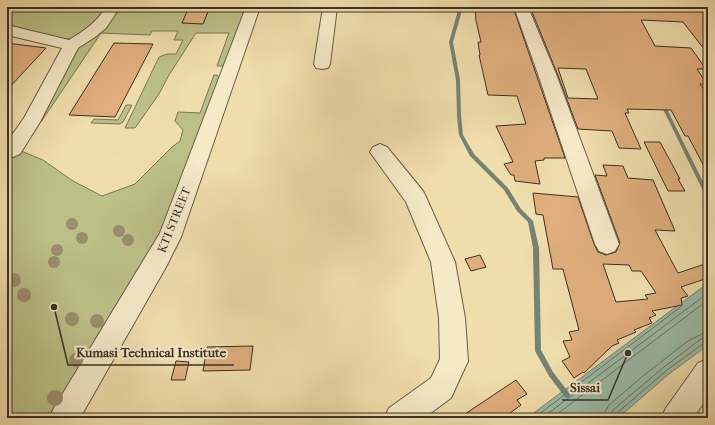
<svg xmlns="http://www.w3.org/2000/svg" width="715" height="425" font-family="'IM FELL French Canon',serif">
<rect width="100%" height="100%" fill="#efddab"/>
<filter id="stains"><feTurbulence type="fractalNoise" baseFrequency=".005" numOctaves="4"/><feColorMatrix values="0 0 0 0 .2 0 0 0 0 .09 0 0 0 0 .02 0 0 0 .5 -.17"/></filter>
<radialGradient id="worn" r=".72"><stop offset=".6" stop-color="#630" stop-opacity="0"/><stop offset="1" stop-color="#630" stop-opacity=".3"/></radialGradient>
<path fill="#bbc087" stroke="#7a7856" d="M 7,7 L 106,7 L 98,21 L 75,38 L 60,40 L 7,27 Z
M 115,7 L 247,7 L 225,64 L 222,66 L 217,66 L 229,33 L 196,33 L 169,75 L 159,94 L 135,128 L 125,128 L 159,57 L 167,54 L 176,54 L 183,40 L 174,40 L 178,31 L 152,31 L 150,35 L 101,33 L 41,122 L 49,98 L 77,46 Z
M 214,75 L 217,75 L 219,78 L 169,217 L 154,246 L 49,418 L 7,418 L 7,144 L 9,146 L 43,160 L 73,181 L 102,196 L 135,184 L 172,147 L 180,141 L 183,130 L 175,121 L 178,112 L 200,113 Z
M 126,105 L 132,105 L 123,122 L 120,124 L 91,123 L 94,119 L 118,120 Z"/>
<path fill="#9abca8" stroke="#748474" d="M 708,283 L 708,345 L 669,374 L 618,418 L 527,418 Z"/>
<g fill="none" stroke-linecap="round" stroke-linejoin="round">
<path stroke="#6a7667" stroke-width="1" d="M 534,418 L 682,306
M 542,418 L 708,293
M 552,418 L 708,300
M 604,418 L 605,412 L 609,405 L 643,376 L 688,341 L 708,331
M 610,418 L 613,410 L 664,367 L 701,339 L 708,337
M 615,418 L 617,413 L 667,370 L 704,343 L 708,342"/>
<path fill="#748474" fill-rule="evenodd" d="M 459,7 L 463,7 L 453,42 L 460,80 L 461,116 L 463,135 L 474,154 L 508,188 L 521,209 L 533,221 L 539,248 L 541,350 L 553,372 L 569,393 L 570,395 L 569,397 L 567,398 L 565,397 L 549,376 L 535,351 L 533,248 L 528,222 L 517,211 L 504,190 L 470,156 L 459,135 L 457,116 L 456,80 L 449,42 Z
M 662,104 L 664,104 L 665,105 L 708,192 L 708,199 L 706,198 L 706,197 L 661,105 Z"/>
</g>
<path fill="#e0ae7d" stroke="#3a3126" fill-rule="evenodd" d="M 189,7 L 210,7 L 203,24 L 182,23 Z
M 475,7 L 513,7 L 565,158 L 544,158 L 544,160 L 535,161 L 540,184 L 515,181 L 514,175 L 511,175 L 504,164 L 513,162 L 496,126 L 526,124 L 517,96 L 488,95 L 479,55 L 480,55 L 478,42 L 481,42 L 476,21 Z
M 530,7 L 697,7 L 708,18 L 708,54 L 683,22 L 641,20 L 655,46 L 691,48 L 706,69 L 697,69 L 707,84 L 700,84 L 708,96 L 708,174 L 688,136 L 685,136 L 671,110 L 627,109 L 629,113 L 625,113 L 641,149 L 619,148 L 612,131 L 578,129 L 557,73 ZM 558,68 L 586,69 L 598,99 L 568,98 Z
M 7,43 L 46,48 L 7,90 Z
M 114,43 L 153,44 L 115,117 L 69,115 Z
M 644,142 L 660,142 L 680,179 L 678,179 L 685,191 L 668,191 Z
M 603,165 L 623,166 L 628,178 L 653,180 L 675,231 L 655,230 L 678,273 L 708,263 L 708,278 L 681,287 L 688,296 L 681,298 L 682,305 L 652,311 L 656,315 L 649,318 L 652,323 L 634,330 L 636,332 L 617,340 L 619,343 L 612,346 L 584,373 L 583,372 L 574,378 L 562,361 L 570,357 L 563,341 L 572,340 L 569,332 L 579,330 L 563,269 L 553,269 L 543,215 L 536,214 L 533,193 L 578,197 L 594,244 L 598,252 L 606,255 L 616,252 L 620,243 L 595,175 L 607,176 ZM 603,264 L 629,265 L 632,271 L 641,271 L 656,293 L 645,295 L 648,299 L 616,302 Z
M 480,255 L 486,267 L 471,271 L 465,259 Z
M 253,346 L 250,370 L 203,371 L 207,347 Z
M 176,361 L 189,362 L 185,380 L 171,380 Z
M 516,380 L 527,394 L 517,400 L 521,405 L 503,418 L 459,418 Z"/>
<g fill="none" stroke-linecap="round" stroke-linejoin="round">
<g stroke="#675c47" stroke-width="2">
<path id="minor" d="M 106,7 L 120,7 L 106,28 L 95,37 L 78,48 L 40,122 L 20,154 L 13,157 L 7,155 L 7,142 L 24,118 L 62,48 L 7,35 L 7,25 L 69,40 C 84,31 97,22 106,7 Z
M 246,7 L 260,7 L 181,237 L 166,267 L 80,418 L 49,418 L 54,408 L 160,233 Z
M 323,7 L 337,7 L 330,64 L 328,68 L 322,69 L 316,68 L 314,64 Z
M 514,7 L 528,7 L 556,74 L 619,244 L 615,251 L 607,254 L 599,251 L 595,244 L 538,74 Z
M 380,144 L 387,147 L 423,191 L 426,197 L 455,262 L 465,318 L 468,361 L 451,398 L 424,418 L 384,418 L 389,408 L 431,378 L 440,359 L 439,318 L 431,262 L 406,202 L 370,152 L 373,147 Z
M 708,359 L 708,397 L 693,418 L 661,418 L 666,408 L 698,363 Z"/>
</g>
<use href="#minor" fill="#f5e9c8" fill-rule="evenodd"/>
</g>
<g fill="#9a8e6c">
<circle cx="72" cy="224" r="6"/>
<circle cx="119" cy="231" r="6"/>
<circle cx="82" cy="238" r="6"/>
<circle cx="128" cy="240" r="6"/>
<circle cx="57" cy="250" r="6"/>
<circle cx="54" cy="262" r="6"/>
<circle cx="14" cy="280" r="7"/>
<circle cx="24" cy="295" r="7"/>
<circle cx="72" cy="319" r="7"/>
<circle cx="97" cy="321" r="7"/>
<circle cx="76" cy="360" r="7"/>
<circle cx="55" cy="398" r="8"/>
</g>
<g text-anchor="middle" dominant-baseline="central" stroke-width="4" stroke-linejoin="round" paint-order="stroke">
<g font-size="12" fill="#3a3126" stroke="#f5e9c8">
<text transform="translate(174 220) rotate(-68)">KTI STREET</text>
</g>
</g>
<path fill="none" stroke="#3a3126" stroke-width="1.5" d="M54 307L68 365H234M628 353L608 400H562"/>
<g fill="#3a3126" stroke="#f5e9c8" stroke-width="1.5">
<circle cx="54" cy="307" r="4"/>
<circle cx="628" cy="353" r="4"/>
</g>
<g font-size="13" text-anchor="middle" font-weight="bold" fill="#3a3126" stroke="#f5e9c8" stroke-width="4" stroke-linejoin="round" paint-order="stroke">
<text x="151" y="357">Kumasi Technical Institute</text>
<text x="585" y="392">Sissai</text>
</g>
<rect width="715" height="425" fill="none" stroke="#efddab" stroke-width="24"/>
<rect x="8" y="8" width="699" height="409" fill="none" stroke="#3a3126" stroke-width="2"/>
<rect x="12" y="12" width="691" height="401" fill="none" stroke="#3a3126"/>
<rect width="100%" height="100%" filter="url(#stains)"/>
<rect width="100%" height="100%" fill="url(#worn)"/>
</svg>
